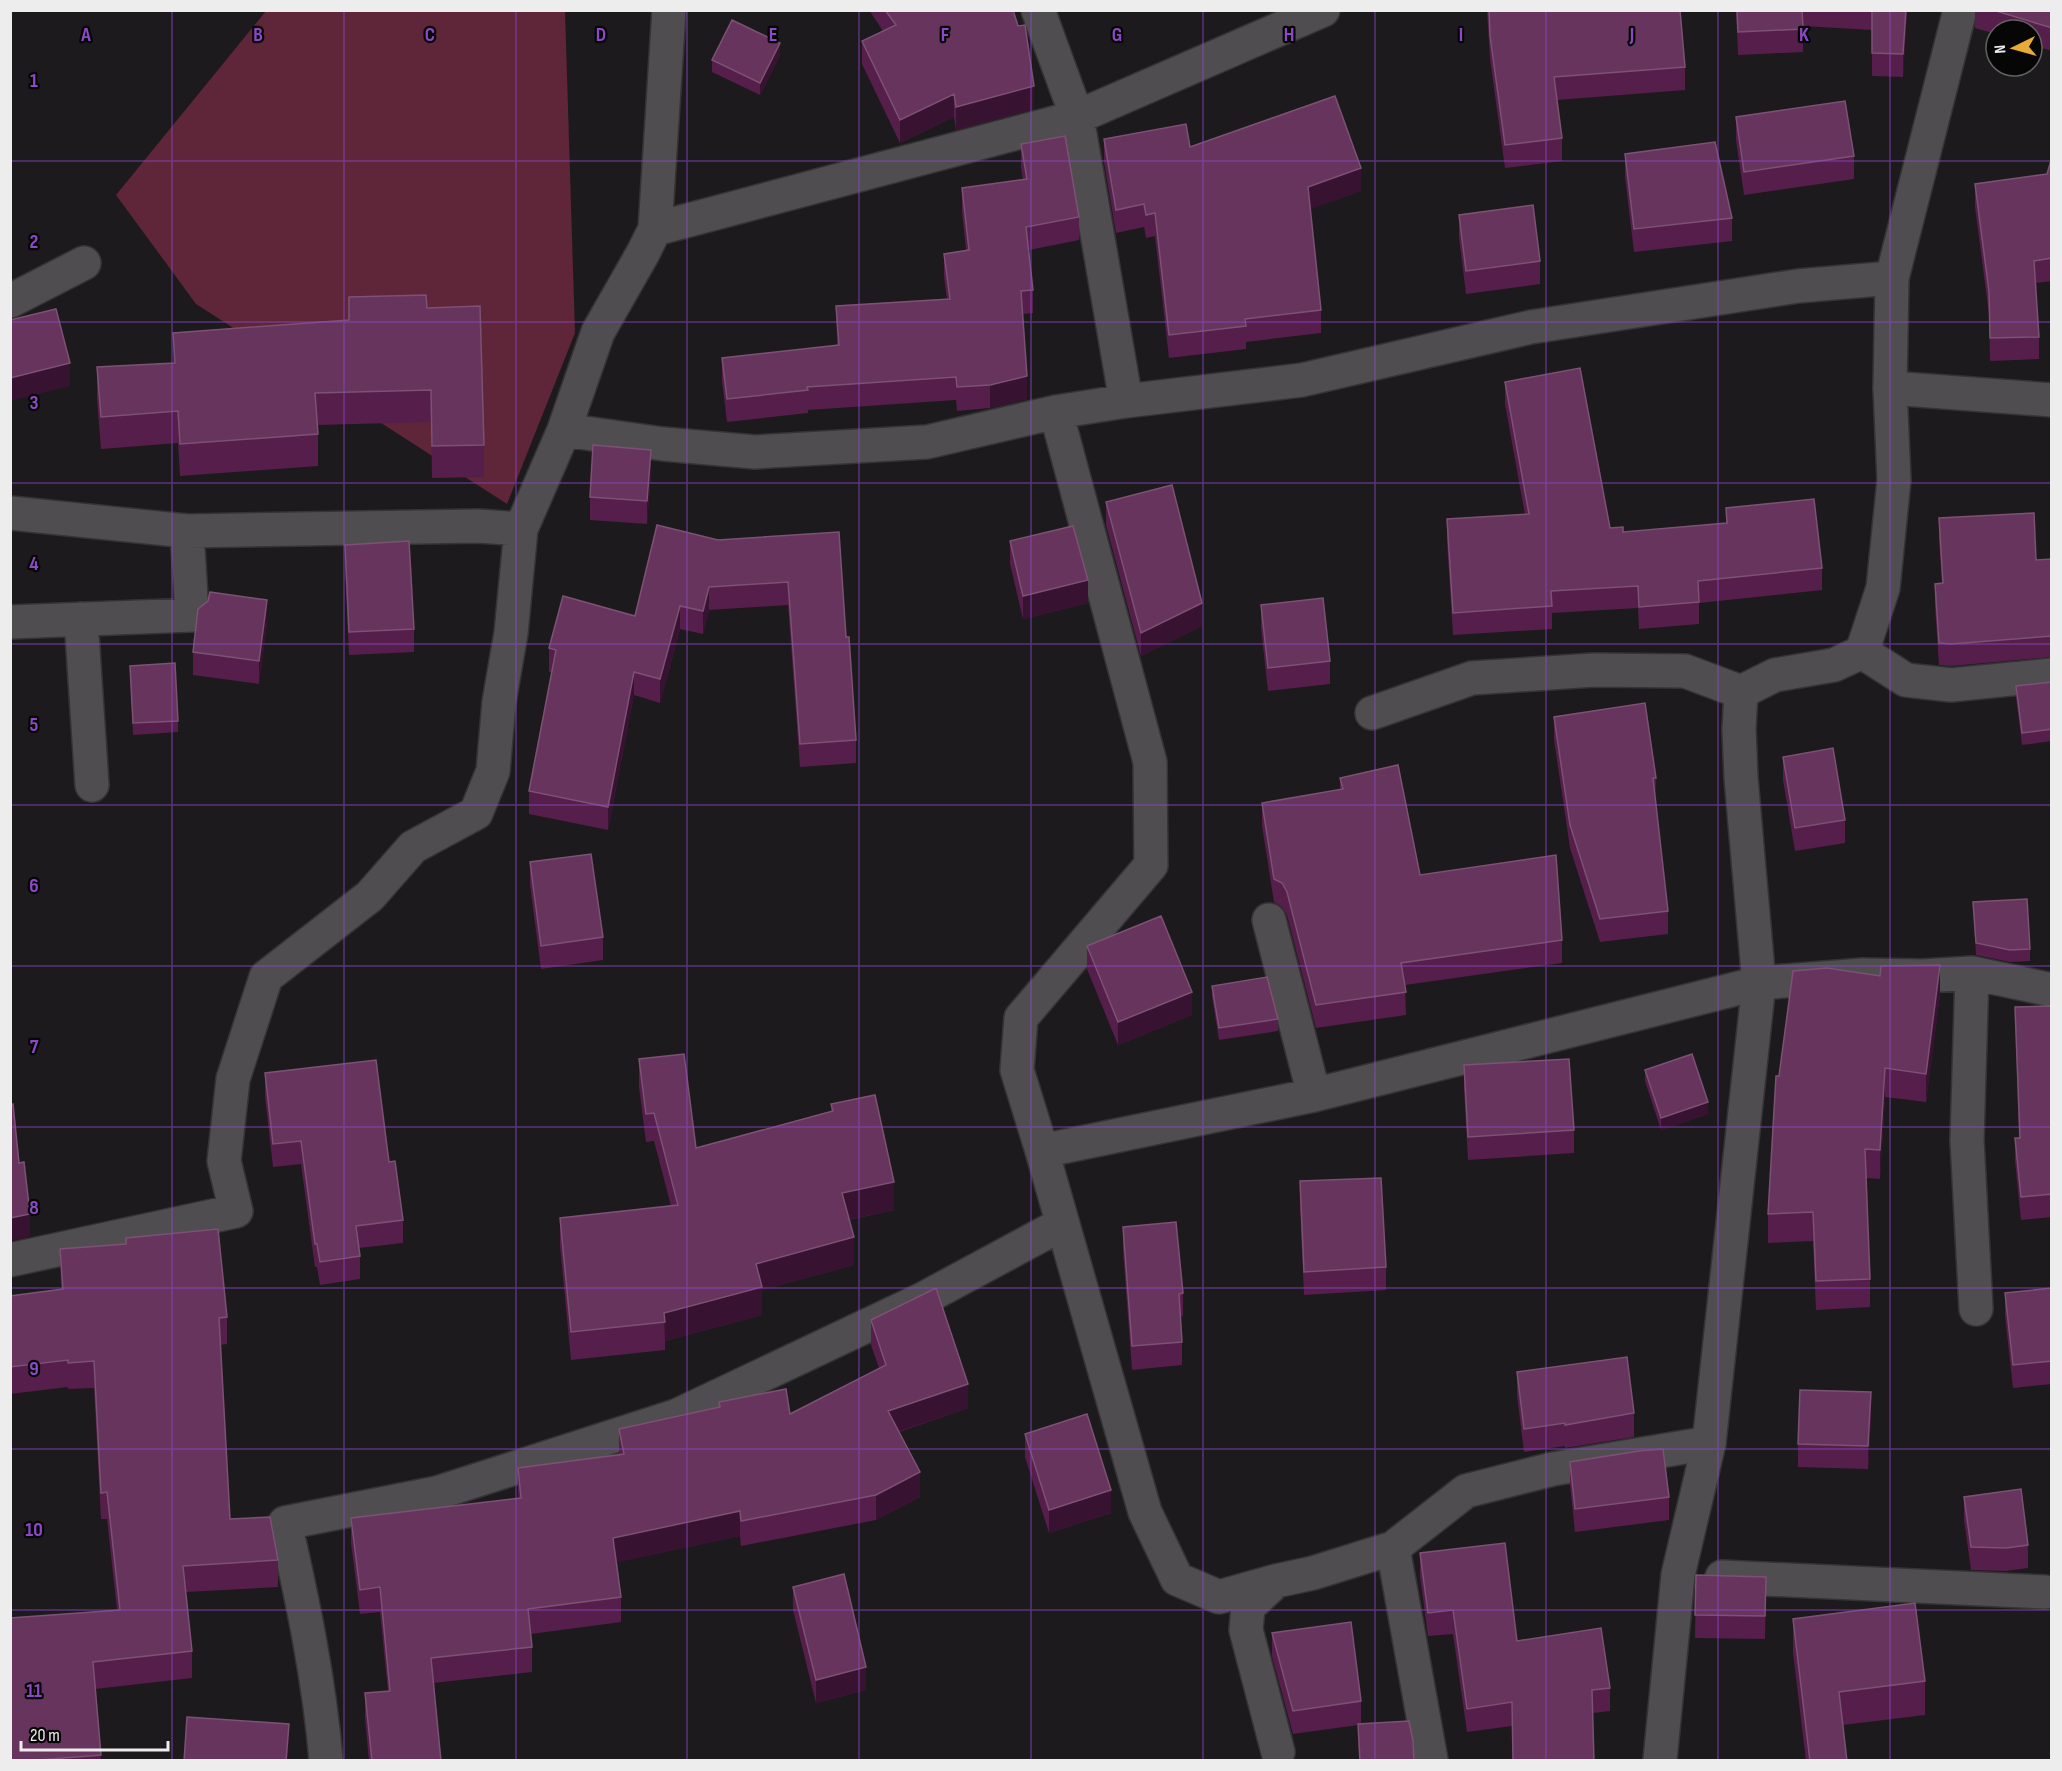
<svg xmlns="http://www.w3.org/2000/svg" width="2062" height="1771" font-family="'Sofia Sans Condensed',sans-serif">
<rect width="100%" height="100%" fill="#1c1a1d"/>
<path fill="#5f2538" d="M 266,11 L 565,11 L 575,333 L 507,504 L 196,304 L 116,195 Z"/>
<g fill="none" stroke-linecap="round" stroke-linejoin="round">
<g stroke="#353435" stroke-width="36">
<path id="minor" d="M 1038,10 L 1077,117 L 1126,401
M 655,229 L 669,10
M 10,301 L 84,263
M 1890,388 L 2052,400
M 1056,412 L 1150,762 L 1151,865 L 1021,1018 L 1017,1070 L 1042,1151 L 1145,1512 L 1177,1579 L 1219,1597 L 1276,1581 L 1313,1573 L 1393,1548 L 1466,1491 L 1553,1469 L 1709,1443
M 564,430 L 663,444 L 755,452 L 927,442 L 1056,412 L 1126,401 L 1302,380 L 1531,327 L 1798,286 L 1892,278
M 10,513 L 187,531 L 478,526 L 521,529
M 81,619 L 92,785
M 10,622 L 192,615 L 187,531
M 1862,652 L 1906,680 L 1951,685 L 2052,675
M 1372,713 L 1472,678 L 1594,670 L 1685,671 L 1741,692
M 1269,920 L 1314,1095
M 1972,973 L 1967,1140 L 1976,1309
M 1042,1151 L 1314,1095 L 1759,983 L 1863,975 L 1923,976 L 1972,973 L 2052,990
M 10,1260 L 236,1211 L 224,1161 L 233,1079 L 266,977 L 370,896 L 413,847 L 476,813 L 493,771 L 499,702 L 511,633 L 521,529 L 564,430 L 598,332 L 643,253 L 655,229 L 1077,117 L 1323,10
M 1393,1548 L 1431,1760
M 1722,1577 L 2045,1592
M 1276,1581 L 1248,1607 L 1246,1630 L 1278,1752
M 326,1760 C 319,1679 303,1602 285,1523 L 437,1493 L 676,1416 L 921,1300 L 1062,1224"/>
</g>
<g stroke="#353435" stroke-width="36">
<path id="tertiary" d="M 1660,1760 L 1678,1575 L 1709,1443 L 1759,983 L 1741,778 L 1739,729 L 1741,692 L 1775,675 L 1834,665 L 1862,652 L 1883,588 L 1894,480 L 1890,388 L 1892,278 L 1960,10"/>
</g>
<use href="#minor" stroke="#4f4d50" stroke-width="33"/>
<use href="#tertiary" stroke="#4f4d50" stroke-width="33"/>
</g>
<path fill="#561e4b" d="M 869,10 L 1013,10 L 1034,109 L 956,130 L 954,117 L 900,143 L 862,64 L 862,41 L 883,31 Z
M 1487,10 L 1680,10 L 1685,67 L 1685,90 L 1557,100 L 1562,138 L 1562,161 L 1505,168 L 1490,59 Z
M 1736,10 L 1907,10 L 1903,77 L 1872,76 L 1872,30 L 1803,26 L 1803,52 L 1738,55 Z
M 1975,10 L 2052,10 L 2052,51 L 2032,45 L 2032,30 L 1996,30 L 1996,34 L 1975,28 Z
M 780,55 L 760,95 L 712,72 L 712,60 Z
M 1736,117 L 1854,156 L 1854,179 L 1744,195 L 1736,140 Z
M 1104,139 L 1190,147 L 1361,191 L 1310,209 L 1321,310 L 1321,333 L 1246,342 L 1246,349 L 1169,358 L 1155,236 L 1146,238 L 1144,227 L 1116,233 L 1104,162 Z
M 1021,144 L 1079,217 L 1079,240 L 1029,250 L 1033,290 L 1033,313 L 1022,314 L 1027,399 L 990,408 L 957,411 L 956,400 L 808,410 L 808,413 L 727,422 L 722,381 L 722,358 L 837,345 L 836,306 L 947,299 L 944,277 L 944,254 L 966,250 L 962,211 L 962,188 L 1023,180 L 1021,167 Z
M 1625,154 L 1732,218 L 1732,241 L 1634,252 L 1625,177 Z
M 2052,157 L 2052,281 L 2035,283 L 2039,337 L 2039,359 L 1990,361 L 1989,314 L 1975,207 L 1975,184 L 2047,174 Z
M 1459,215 L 1540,261 L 1540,284 L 1466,294 L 1459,238 Z
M 349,297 L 427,308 L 484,445 L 484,477 L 432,478 L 431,422 L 318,425 L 318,466 L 180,476 L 178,443 L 101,449 L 97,399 L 97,367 L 173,363 L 173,333 L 349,320 Z
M 1505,382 L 1610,528 L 1623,532 L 1726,523 L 1726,508 L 1822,568 L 1822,590 L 1699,603 L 1699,624 L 1639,629 L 1638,608 L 1552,613 L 1552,629 L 1453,635 L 1447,541 L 1447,519 L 1525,515 L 1505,404 Z
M 651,473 L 647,524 L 590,520 L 590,497 Z
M 1106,502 L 1202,626 L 1141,656 L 1106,525 Z
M 1939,518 L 2036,560 L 2052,559 L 2052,657 L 1951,666 L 1939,665 L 1935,606 L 1935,584 L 1942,584 L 1939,539 Z
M 839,532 L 846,637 L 856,740 L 856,763 L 800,767 L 788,605 L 709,610 L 703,634 L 680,629 L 660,703 L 634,695 L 608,830 L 529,814 L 529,791 L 552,672 L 549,672 L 549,648 L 635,616 L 718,540 Z
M 1010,541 L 1088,603 L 1023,619 L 1010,564 Z
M 345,545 L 414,629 L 414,652 L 349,655 L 345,568 Z
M 1261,605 L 1330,661 L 1330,684 L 1268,691 L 1261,628 Z
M 267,623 L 259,684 L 193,675 L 193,652 Z
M 130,666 L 178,721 L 178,732 L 133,735 Z
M 2052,682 L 2052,741 L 2022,745 L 2016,697 L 2016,686 Z
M 1554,717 L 1656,778 L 1655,801 L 1668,911 L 1668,934 L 1600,942 L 1570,848 L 1554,740 Z
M 1783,757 L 1845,820 L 1845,843 L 1795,851 L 1783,780 Z
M 1340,778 L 1420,875 L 1562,940 L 1562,963 L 1405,985 L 1406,1015 L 1316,1028 L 1287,915 L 1282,907 L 1274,902 L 1262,826 L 1262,803 L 1340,790 Z
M 530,862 L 603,937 L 603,960 L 541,969 L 530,885 Z
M 1973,902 L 2030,949 L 2030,961 L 2010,962 L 1976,955 Z
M 1087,946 L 1192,1015 L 1118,1045 L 1087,969 Z
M 10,953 L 12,961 L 12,984 L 10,984 Z
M 1212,986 L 1278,1019 L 1278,1031 L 1219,1040 L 1212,997 Z
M 1940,994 L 1926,1102 L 1885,1097 L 1880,1179 L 1866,1178 L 1870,1279 L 1870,1307 L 1816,1310 L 1813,1241 L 1768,1243 L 1768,1214 L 1779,1076 Z
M 2052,1006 L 2052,1217 L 2021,1220 L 2015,1161 L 2015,1138 L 2019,1138 L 2015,1007 Z
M 639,1059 L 696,1148 L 831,1111 L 831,1104 L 894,1210 L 849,1220 L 854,1265 L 762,1290 L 762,1315 L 665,1341 L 665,1350 L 571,1360 L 560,1246 L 560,1218 L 671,1206 L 654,1141 L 646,1142 L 639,1087 Z
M 1464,1065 L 1574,1130 L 1574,1153 L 1468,1160 L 1464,1088 Z
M 1645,1070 L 1708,1114 L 1661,1130 L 1645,1081 Z
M 265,1073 L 389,1162 L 403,1220 L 403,1243 L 359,1248 L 360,1256 L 360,1279 L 320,1285 L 317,1267 L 315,1267 L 301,1164 L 273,1167 L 265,1097 Z
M 1300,1181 L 1386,1267 L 1386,1290 L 1304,1295 L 1300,1204 Z
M 1123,1227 L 1183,1293 L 1183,1316 L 1180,1317 L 1182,1342 L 1182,1365 L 1132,1370 L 1123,1250 Z
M 126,1238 L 227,1317 L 227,1344 L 220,1345 L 230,1519 L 278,1560 L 278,1587 L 186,1592 L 192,1651 L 192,1678 L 95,1689 L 101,1761 L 10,1761 L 117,1610 L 107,1519 L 101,1519 L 94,1388 L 68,1389 L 68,1387 L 10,1394 L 10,1296 L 61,1290 L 60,1249 L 126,1244 Z
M 2052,1288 L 2052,1384 L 2013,1388 L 2005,1316 L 2005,1293 Z
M 871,1320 L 968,1408 L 899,1432 L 920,1497 L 876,1520 L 741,1546 L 740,1536 L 617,1562 L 621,1597 L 621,1622 L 531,1634 L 532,1647 L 532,1672 L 433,1683 L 441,1761 L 369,1761 L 365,1718 L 365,1693 L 388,1691 L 380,1612 L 360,1614 L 351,1543 L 351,1518 L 518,1498 L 518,1468 L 619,1455 L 619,1429 L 719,1407 L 719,1402 L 790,1414 L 879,1368 L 871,1345 Z
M 1517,1372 L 1634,1413 L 1634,1437 L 1565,1448 L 1565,1446 L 1524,1452 L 1517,1395 Z
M 1871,1416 L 1868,1469 L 1798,1467 L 1798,1444 Z
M 1025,1434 L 1111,1513 L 1049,1533 L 1025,1457 Z
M 1570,1462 L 1669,1497 L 1669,1520 L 1575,1532 L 1570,1485 Z
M 1964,1497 L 2028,1545 L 2028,1568 L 2006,1571 L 1971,1570 L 1964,1520 Z
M 1420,1553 L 1517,1641 L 1610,1688 L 1610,1711 L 1593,1713 L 1594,1761 L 1513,1761 L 1512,1726 L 1467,1732 L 1453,1634 L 1428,1636 L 1420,1576 Z
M 1696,1575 L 1766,1577 L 1765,1639 L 1695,1638 Z
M 793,1587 L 866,1690 L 816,1703 L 793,1610 Z
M 1793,1619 L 1925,1681 L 1925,1715 L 1843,1725 L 1847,1761 L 1806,1761 L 1793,1653 Z
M 1272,1633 L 1361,1701 L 1361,1724 L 1414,1761 L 1359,1761 L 1358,1725 L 1293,1734 L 1272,1656 Z"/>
<path fill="#381331" d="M 1906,10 L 1907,10 L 1903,77 L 1903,54 Z
M 780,43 L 780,55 L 760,95 L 760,83 Z
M 1034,86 L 1034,109 L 956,130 L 956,107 Z
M 954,94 L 954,117 L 900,143 L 900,120 Z
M 1361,168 L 1361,191 L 1308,210 L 1308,187 Z
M 70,363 L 70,386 L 10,401 L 10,378 Z
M 1027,376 L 1027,399 L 990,408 L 990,385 Z
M 651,450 L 651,473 L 647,524 L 647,501 Z
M 1088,580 L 1088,603 L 1023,619 L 1023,596 Z
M 709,587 L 709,610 L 703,634 L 703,611 Z
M 267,600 L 267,623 L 259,684 L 259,661 Z
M 1202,603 L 1202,626 L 1141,656 L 1141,633 Z
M 680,606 L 680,629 L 660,703 L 660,679 Z
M 634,672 L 634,695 L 608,830 L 608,807 Z
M 1940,965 L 1940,994 L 1926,1102 L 1926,1074 Z
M 1192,992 L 1192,1015 L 1118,1045 L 1118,1022 Z
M 1885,1068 L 1885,1097 L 1880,1179 L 1880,1150 Z
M 1708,1102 L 1708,1114 L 1661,1130 L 1661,1118 Z
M 894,1182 L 894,1210 L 842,1221 L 842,1193 Z
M 30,1214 L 30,1237 L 10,1241 L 10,1218 Z
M 854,1237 L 854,1265 L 762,1290 L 762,1315 L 665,1341 L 664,1313 L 756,1264 Z
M 968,1384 L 968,1408 L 888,1435 L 888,1411 Z
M 1871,1392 L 1871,1416 L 1868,1469 L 1868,1446 Z
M 920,1472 L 920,1497 L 876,1520 L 876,1495 Z
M 1111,1490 L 1111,1513 L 1049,1533 L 1049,1510 Z
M 740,1511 L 740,1536 L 613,1563 L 613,1538 Z
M 866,1667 L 866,1690 L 816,1703 L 816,1680 Z
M 289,1724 L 288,1761 L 286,1761 Z"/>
<path fill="#67345d" stroke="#7c5174" stroke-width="1.5" d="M 885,10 L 1013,10 L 1018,26 L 1025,25 L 1034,86 L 956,107 L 954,94 L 900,120 L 862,41 L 896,25 Z
M 1489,10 L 1680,10 L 1685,67 L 1554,77 L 1562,138 L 1505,145 L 1490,36 Z
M 1737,10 L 1802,10 L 1803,29 L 1738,32 Z
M 1872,10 L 1906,10 L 1903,54 L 1872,53 Z
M 1993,10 L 2052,10 L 2052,28 Z
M 732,20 L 780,43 L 760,83 L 712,60 Z
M 1335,96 L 1361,168 L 1308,187 L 1321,310 L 1245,319 L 1246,326 L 1169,335 L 1155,213 L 1146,215 L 1144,204 L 1116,210 L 1104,139 L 1186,124 L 1190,147 Z
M 1845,101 L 1854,156 L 1744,172 L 1736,117 Z
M 1065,136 L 1079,217 L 1026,227 L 1033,290 L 1021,291 L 1027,376 L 990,385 L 957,387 L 956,377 L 807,387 L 808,390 L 727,399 L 722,358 L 839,345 L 836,306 L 950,299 L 944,254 L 969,250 L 962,188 L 1027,179 L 1021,144 Z
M 1715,142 L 1732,218 L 1634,229 L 1625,154 Z
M 2052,157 L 2052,258 L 2034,261 L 2039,337 L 1990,338 L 1989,292 L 1975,184 L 2047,174 Z
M 1533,205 L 1540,261 L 1466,271 L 1459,215 Z
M 426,295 L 427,308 L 480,306 L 484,445 L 432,446 L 431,390 L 315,393 L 318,434 L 180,444 L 178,411 L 101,417 L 97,367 L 175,363 L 173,333 L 349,320 L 349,297 Z
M 56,309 L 70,363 L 10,378 L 10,320 Z
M 1580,368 L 1610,528 L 1623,527 L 1623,532 L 1727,523 L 1726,508 L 1814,499 L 1822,568 L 1698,581 L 1699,602 L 1639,607 L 1638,586 L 1551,591 L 1552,606 L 1453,613 L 1447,519 L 1529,514 L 1505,382 Z
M 593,445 L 651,450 L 647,501 L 590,497 Z
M 1172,485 L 1202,603 L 1141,633 L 1106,502 Z
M 2034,513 L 2036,560 L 2052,559 L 2052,636 L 1951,644 L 1939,643 L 1935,584 L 1943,583 L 1939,518 Z
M 657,525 L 718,540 L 839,532 L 846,637 L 849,637 L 856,740 L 800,744 L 788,582 L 709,587 L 703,611 L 680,606 L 660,679 L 634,672 L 608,807 L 529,791 L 556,650 L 549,648 L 563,596 L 635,616 Z
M 1073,526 L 1088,580 L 1023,596 L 1010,541 Z
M 409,541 L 414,629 L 349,632 L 345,545 Z
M 210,592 L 267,600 L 259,661 L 193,652 L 198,609 L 208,601 Z
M 1323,598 L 1330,661 L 1268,668 L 1261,605 Z
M 175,663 L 178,721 L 133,723 L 130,666 Z
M 2052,682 L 2052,729 L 2022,733 L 2016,686 Z
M 1645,703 L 1656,778 L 1653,778 L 1668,911 L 1600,919 L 1570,825 L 1554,717 Z
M 1833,748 L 1845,820 L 1795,828 L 1783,757 Z
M 1398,765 L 1420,875 L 1556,855 L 1562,940 L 1401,963 L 1406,992 L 1316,1005 L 1287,892 L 1282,883 L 1274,879 L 1262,803 L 1343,789 L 1340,778 Z
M 591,854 L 603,937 L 541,946 L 530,862 Z
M 2027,899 L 2030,949 L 2010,950 L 1976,943 L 1973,902 Z
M 1161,916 L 1192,992 L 1118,1022 L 1087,946 Z
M 1940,965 L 1926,1074 L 1885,1068 L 1880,1150 L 1865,1149 L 1870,1279 L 1816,1281 L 1813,1212 L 1768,1214 L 1776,1076 L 1779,1076 L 1793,971 L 1827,968 L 1880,976 L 1881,966 Z
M 1267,977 L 1278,1019 L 1219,1028 L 1212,986 Z
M 2052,1006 L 2052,1194 L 2021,1197 L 2015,1138 L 2020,1138 L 2015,1007 Z
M 684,1054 L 696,1148 L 833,1111 L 831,1104 L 875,1095 L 894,1182 L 842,1193 L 854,1237 L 756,1264 L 762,1287 L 664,1313 L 665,1322 L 571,1332 L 560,1218 L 678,1205 L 654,1113 L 646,1114 L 639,1059 Z
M 1692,1054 L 1708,1102 L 1661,1118 L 1645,1070 Z
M 1569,1059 L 1574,1130 L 1468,1137 L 1464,1065 Z
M 376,1060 L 389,1162 L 395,1161 L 403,1220 L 356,1226 L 360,1256 L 320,1262 L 317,1244 L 315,1244 L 301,1141 L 273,1144 L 265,1073 Z
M 13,1104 L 19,1163 L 24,1162 L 30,1214 L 10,1218 L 10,1105 Z
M 1381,1178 L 1386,1267 L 1304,1272 L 1300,1181 Z
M 1176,1222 L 1183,1293 L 1179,1294 L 1182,1342 L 1132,1346 L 1123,1227 Z
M 218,1229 L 227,1317 L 219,1318 L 230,1519 L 270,1517 L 278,1560 L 183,1566 L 192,1651 L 93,1662 L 101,1755 L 26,1761 L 10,1761 L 10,1618 L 120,1610 L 107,1492 L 101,1493 L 94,1361 L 68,1363 L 68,1360 L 10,1367 L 10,1296 L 63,1289 L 60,1249 L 126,1244 L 126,1238 Z
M 936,1288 L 968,1384 L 888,1411 L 920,1472 L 876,1495 L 741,1521 L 740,1511 L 613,1538 L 621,1597 L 528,1609 L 532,1647 L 431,1658 L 441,1761 L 372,1761 L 365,1693 L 390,1691 L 380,1587 L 360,1590 L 351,1518 L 521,1498 L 518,1468 L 624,1454 L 619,1429 L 720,1407 L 719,1402 L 786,1389 L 790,1414 L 886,1365 L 871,1320 Z
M 2052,1288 L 2052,1361 L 2013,1365 L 2005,1293 Z
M 1627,1357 L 1634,1413 L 1565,1425 L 1565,1423 L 1524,1429 L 1517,1372 Z
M 1800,1390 L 1871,1392 L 1868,1446 L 1798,1444 Z
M 1087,1414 L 1111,1490 L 1049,1510 L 1025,1434 Z
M 1663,1449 L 1669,1497 L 1575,1509 L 1570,1462 L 1639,1451 Z
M 2021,1489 L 2028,1545 L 2006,1548 L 1971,1547 L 1964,1497 Z
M 1505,1543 L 1517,1641 L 1601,1628 L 1610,1688 L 1592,1690 L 1594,1761 L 1513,1761 L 1512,1702 L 1467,1709 L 1453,1610 L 1428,1613 L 1420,1553 Z
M 844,1574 L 866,1667 L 816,1680 L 793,1587 Z
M 1696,1575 L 1766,1577 L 1765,1616 L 1695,1615 Z
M 1915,1603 L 1925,1681 L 1839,1692 L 1847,1761 L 1810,1761 L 1793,1619 Z
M 1351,1622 L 1361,1701 L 1293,1711 L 1272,1633 Z
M 187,1717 L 289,1724 L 286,1761 L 184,1761 Z
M 1409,1721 L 1413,1741 L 1414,1761 L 1360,1761 L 1358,1724 Z"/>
<path fill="none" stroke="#8c49c6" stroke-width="1.5" stroke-opacity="0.55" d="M 172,10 L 172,1760M 344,10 L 344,1760M 516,10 L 516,1760M 687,10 L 687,1760M 859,10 L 859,1760M 1031,10 L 1031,1760M 1203,10 L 1203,1760M 1375,10 L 1375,1760M 1546,10 L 1546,1760M 1718,10 L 1718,1760M 1890,10 L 1890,1760M 10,161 L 2052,161M 10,322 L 2052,322M 10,483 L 2052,483M 10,644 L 2052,644M 10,805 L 2052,805M 10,966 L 2052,966M 10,1127 L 2052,1127M 10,1288 L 2052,1288M 10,1449 L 2052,1449M 10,1610 L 2052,1610"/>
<g font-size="20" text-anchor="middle" font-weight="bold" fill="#8c49c6" stroke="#060607" stroke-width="4.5" stroke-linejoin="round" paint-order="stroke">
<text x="86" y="41">A</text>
<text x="258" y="41">B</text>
<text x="430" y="41">C</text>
<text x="601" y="41">D</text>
<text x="773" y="41">E</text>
<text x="945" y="41">F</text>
<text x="1117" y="41">G</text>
<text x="1289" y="41">H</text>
<text x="1461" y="41">I</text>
<text x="1632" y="41">J</text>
<text x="1804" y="41">K</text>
<text x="34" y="87">1</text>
<text x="34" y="248">2</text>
<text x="34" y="409">3</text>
<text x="34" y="570">4</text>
<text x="34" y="731">5</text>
<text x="34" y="892">6</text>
<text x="34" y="1053">7</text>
<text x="34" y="1214">8</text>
<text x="34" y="1375">9</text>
<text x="34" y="1536">10</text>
<text x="34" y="1697">11</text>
</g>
<rect width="2062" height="1771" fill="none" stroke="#eeedee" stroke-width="24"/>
<g transform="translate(2014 48) rotate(265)"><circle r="28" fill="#060607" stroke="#636263" stroke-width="1.5"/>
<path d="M0-4.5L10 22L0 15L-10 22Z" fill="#e8ab37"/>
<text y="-9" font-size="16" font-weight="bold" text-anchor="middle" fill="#eeedee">N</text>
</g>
<path d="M21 1741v9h147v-9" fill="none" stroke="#eeedee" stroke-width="3"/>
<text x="30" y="1741" font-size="18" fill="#eeedee" stroke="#060607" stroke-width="4.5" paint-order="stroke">20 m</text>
</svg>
